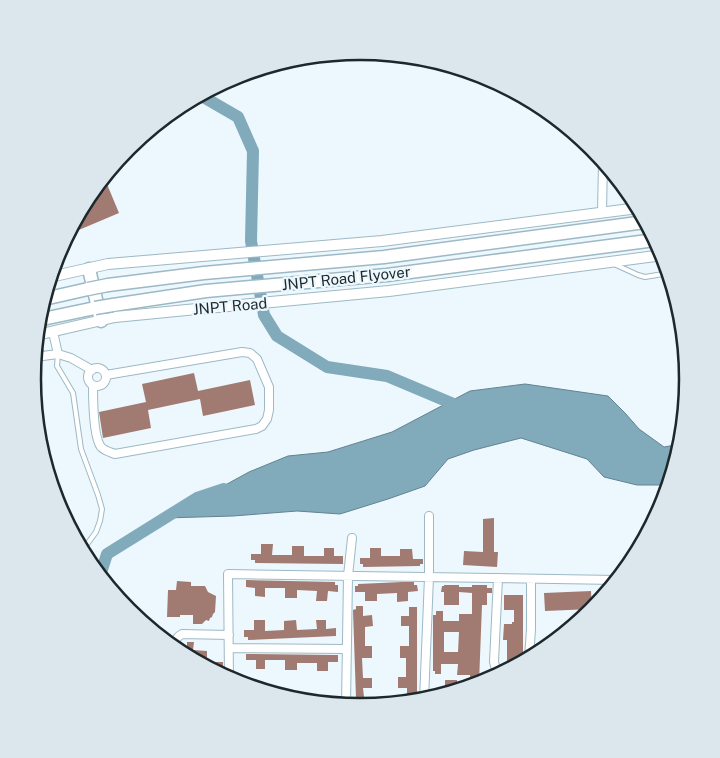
<svg xmlns="http://www.w3.org/2000/svg" width="720" height="758" font-family="'Public Sans',sans-serif">
<rect width="100%" height="100%" fill="#ecf8fd"/>
<path fill="#81aabb" stroke="#638390" d="M 525,384 L 608,396 L 625,413 L 639,429 L 664,447 L 681,444 L 668,485 L 637,485 L 604,477 L 587,459 L 521,438 L 474,450 L 448,459 L 425,486 L 388,499 L 340,514 L 297,511 L 233,516 L 165,518 L 249,472 L 288,456 L 328,452 L 392,432 L 470,391 Z"/>
<g fill="none" stroke-linecap="round" stroke-linejoin="round">
<path stroke="#81aabb" stroke-width="12" d="M 200,95 L 238,117 L 253,151 L 251,241 L 264,315 L 277,336 L 327,367 L 387,376 L 463,408
M 100,576 L 107,554 L 197,498 L 224,489"/>
</g>
<path fill="#a17b71" fill-rule="evenodd" d="M 104,177 L 119,213 L 67,235 L 82,208 L 93,203 L 89,195 Z
M 194,373 L 198,391 L 250,380 L 255,405 L 203,416 L 200,399 L 148,410 L 151,428 L 103,438 L 99,412 L 146,402 L 142,384 Z
M 494,518 L 494,552 L 498,552 L 497,567 L 463,565 L 464,551 L 483,552 L 483,519 Z
M 261,544 L 273,544 L 272,555 L 292,555 L 292,546 L 304,546 L 304,556 L 324,556 L 324,548 L 334,548 L 334,556 L 343,556 L 343,564 L 255,563 L 255,560 L 251,560 L 251,554 L 261,554 Z
M 370,548 L 381,548 L 381,556 L 400,556 L 400,549 L 412,549 L 413,559 L 423,559 L 423,564 L 420,564 L 420,566 L 363,567 L 363,564 L 360,564 L 360,558 L 370,558 Z
M 246,580 L 335,582 L 335,585 L 338,585 L 338,592 L 328,591 L 327,601 L 316,601 L 317,591 L 297,590 L 297,598 L 285,598 L 285,588 L 265,588 L 265,597 L 255,596 L 255,588 L 246,587 Z
M 177,581 L 191,582 L 191,586 L 205,586 L 208,592 L 216,596 L 215,612 L 213,614 L 212,617 L 210,618 L 209,621 L 206,620 L 202,624 L 193,624 L 193,615 L 180,615 L 180,617 L 167,617 L 168,590 L 176,590 Z
M 402,582 L 414,582 L 414,585 L 417,585 L 418,591 L 408,592 L 408,601 L 397,602 L 397,593 L 377,594 L 377,601 L 365,601 L 365,592 L 355,592 L 355,586 L 358,586 L 358,584 Z
M 444,585 L 459,585 L 459,587 L 472,587 L 472,585 L 487,585 L 487,588 L 492,588 L 492,593 L 487,593 L 487,605 L 482,605 L 479,683 L 470,686 L 470,675 L 457,675 L 458,664 L 441,664 L 441,674 L 435,674 L 435,671 L 433,671 L 433,615 L 436,615 L 436,611 L 443,611 L 443,621 L 459,621 L 459,614 L 472,614 L 472,593 L 459,592 L 459,605 L 444,605 L 444,592 L 441,592 L 442,586 L 444,586 ZM 444,632 L 459,632 L 458,652 L 444,652 Z
M 591,591 L 592,609 L 545,611 L 544,593 Z
M 504,595 L 523,595 L 523,662 L 513,667 L 507,667 L 507,640 L 503,640 L 504,624 L 512,624 L 512,622 L 514,622 L 514,610 L 504,610 Z
M 356,606 L 363,606 L 363,616 L 372,615 L 373,626 L 365,627 L 365,646 L 372,646 L 372,658 L 362,658 L 363,678 L 372,678 L 372,688 L 363,688 L 364,697 L 356,698 L 353,611 L 353,610 L 356,609 Z
M 409,607 L 417,607 L 417,695 L 414,695 L 414,698 L 407,698 L 407,688 L 398,688 L 398,677 L 406,677 L 406,658 L 400,658 L 400,646 L 409,646 L 409,626 L 401,626 L 401,616 L 409,616 Z
M 254,620 L 265,620 L 265,631 L 284,630 L 284,621 L 296,620 L 297,630 L 317,629 L 316,620 L 326,620 L 326,629 L 336,628 L 336,636 L 248,640 L 248,637 L 244,637 L 244,630 L 254,630 Z
M 187,642 L 194,642 L 193,650 L 207,651 L 207,657 L 188,657 L 180,652 L 181,650 L 187,650 Z
M 246,654 L 335,655 L 338,655 L 338,662 L 328,662 L 328,671 L 317,671 L 317,663 L 297,663 L 297,670 L 285,670 L 285,660 L 265,660 L 265,669 L 256,669 L 256,660 L 246,660 Z
M 207,662 L 223,662 L 223,675 L 207,667 Z
M 445,680 L 457,680 L 457,690 L 445,694 Z"/>
<g fill="none" stroke-linecap="round" stroke-linejoin="round">
<g stroke="#9db9c5" stroke-width="6">
<path id="service" d="M 614,264 L 638,275 L 645,277 L 669,273
M 58,354 L 57,366 L 73,393 L 81,449 L 98,495 L 102,509 L 100,521 L 96,532 L 82,551"/>
</g>
<g stroke="#9db9c5" stroke-width="10">
<path id="minor" d="M 602,213 L 603,162
M 53,332 L 58,354
M 36,340 L 40,356
M 35,357 L 58,354 L 71,358 L 92,370
M88 377a9 9 0 1 1 18 0a9 9 0 1 1-18 0Z
M 93,385 C 93,399 93,437 101,447 C 105,451 110,452 115,454 L 256,429 L 262,426 L 267,419 L 269,410 L 269,387 L 257,359 L 250,353 L 242,352 L 106,375
M 498,578 L 494,662 L 497,673 L 500,674
M 229,648 L 347,649
M 175,649 C 175,642 175,638 182,634 L 229,635
M 529,658 L 531,629 L 531,579
M 229,679 L 228,574 L 617,580
M 424,700 L 429,577 L 429,516
M 346,705 L 348,576 L 352,538"/>
</g>
<g stroke="#9db9c5" stroke-width="12">
<path id="tertiary" d="M 50,277 L 108,264 L 382,241 L 638,208
M 37,335 L 115,317 L 207,308 L 389,291 L 663,255"/>
</g>
<g stroke="#9db9c5" stroke-width="15">
<path id="trunk" d="M 89,269 L 101,321
M 108,285 L 204,273 L 384,257 L 645,222
M 44,299 L 88,289
M 113,305 L 206,291 L 387,275 L 655,240
M 38,320 L 95,308"/>
</g>
<use href="#service" stroke="#fff" stroke-width="4"/>
<use href="#minor" stroke="#fff" stroke-width="8"/>
<use href="#tertiary" stroke="#fff" stroke-width="10"/>
<use href="#trunk" stroke="#fff" stroke-width="12"/>
<g stroke="#9db9c5" stroke-width="15" stroke-linecap="butt">
<path id="trunk-bridge" d="M 88,289 L 108,285
M 95,308 L 113,305"/>
</g>
<use href="#trunk-bridge" stroke="#fff" stroke-width="12"/>
</g>
<g text-anchor="middle" dominant-baseline="central" stroke-width="4.5" stroke-linejoin="round" paint-order="stroke">
<g font-size="15" fill="#1d282c" stroke="#ecf8fd">
<text transform="translate(346 278) rotate(-6)">JNPT Road Flyover</text>
<text transform="translate(230 306) rotate(-5)">JNPT Road</text>
</g>
</g>
<path d="M0 0H720V758H0ZM41 379a319 319 0 1 1 638 0a319 319 0 1 1-638 0Z" fill="#dbe7ec" fill-rule="evenodd"/>
<path fill="none" stroke="#1d282c" stroke-width="2.5" d="M41 379a319 319 0 1 1 638 0a319 319 0 1 1-638 0Z"/>
</svg>
